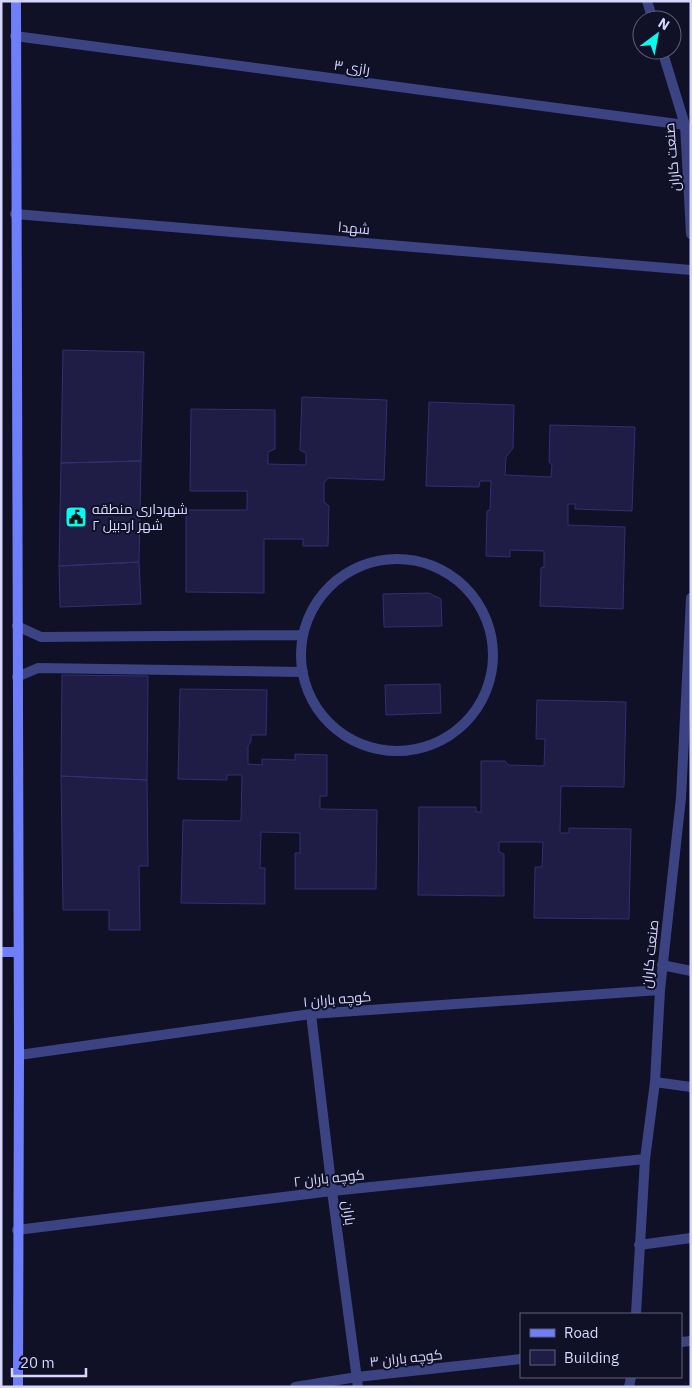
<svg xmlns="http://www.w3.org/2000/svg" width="692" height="1388" font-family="'IBM Plex Sans',Cairo,sans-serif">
<rect width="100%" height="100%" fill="#101026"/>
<path fill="#1f1c46" stroke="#332f72" d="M 63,350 L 144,352 L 141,461 L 61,463 Z
M 302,397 L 387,400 L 384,480 L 328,478 L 324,483 L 324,502 L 329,506 L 328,546 L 303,546 L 303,539 L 264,539 L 264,593 L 186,592 L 186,510 L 247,510 L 247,491 L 190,491 L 191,409 L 275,410 L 275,449 L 268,452 L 268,464 L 306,465 L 306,453 L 300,450 Z
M 429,402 L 514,405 L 513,448 L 506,457 L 505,475 L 551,477 L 552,465 L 549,462 L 550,425 L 635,427 L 632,511 L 575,509 L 575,504 L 568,504 L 568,525 L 625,527 L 623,609 L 540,606 L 541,568 L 544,567 L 544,551 L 510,550 L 510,557 L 486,556 L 487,511 L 490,510 L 491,481 L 480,481 L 479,487 L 426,486 Z
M 141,461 L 139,562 L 59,566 L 61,463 Z
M 139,562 L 141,604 L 60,607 L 59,566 Z
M 429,593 L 441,599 L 442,626 L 384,627 L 383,594 Z
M 62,675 L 148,676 L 147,780 L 61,776 Z
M 440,684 L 441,713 L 386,715 L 385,685 Z
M 180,689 L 267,690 L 266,735 L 251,735 L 251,741 L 248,746 L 248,764 L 262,765 L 262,759 L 295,760 L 295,754 L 327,755 L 327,796 L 320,796 L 320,809 L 377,810 L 376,889 L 295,889 L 295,853 L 300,853 L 300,833 L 261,832 L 260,868 L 265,868 L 265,904 L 181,903 L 183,820 L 241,821 L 242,775 L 227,775 L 227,780 L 178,779 Z
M 537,700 L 626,702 L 624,787 L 561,786 L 560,833 L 569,833 L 569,828 L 631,829 L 629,919 L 534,918 L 535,867 L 542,867 L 543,842 L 499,842 L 499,852 L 504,854 L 504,896 L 418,895 L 419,807 L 476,807 L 476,812 L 481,812 L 481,761 L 505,761 L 508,765 L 544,766 L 545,739 L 536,739 Z
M 61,776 L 147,780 L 148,866 L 139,866 L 140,930 L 109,930 L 109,910 L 63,910 Z"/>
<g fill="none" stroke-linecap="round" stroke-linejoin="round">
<path stroke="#3c4383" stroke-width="10" d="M301 655a96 96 0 1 1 192 0a96 96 0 1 1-192 0Z
M 17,626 L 41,637 L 303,635
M 17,677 L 38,668 L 303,672"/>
<path stroke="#3c4383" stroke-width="10" d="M 647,1 L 653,20
M 15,36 L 685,125
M 662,50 L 685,125 L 691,234
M 15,214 L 691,270
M 662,965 L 691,971
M 311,1014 L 332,1191 L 358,1387
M 19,1055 L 311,1014 L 660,990
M 655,1082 L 691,1087
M 17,1230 L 332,1191 L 645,1159
M 639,1245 L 691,1238
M 636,1314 L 645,1159 L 655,1082 L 660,990 L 681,798 L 691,598
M 681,1342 L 691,1341
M 295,1387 L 357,1377 L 521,1359
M 629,1387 L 631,1377"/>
<path stroke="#6f7ffb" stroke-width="10" d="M 16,1 L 19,1055 L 18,1387
M 1,952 L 18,952"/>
</g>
<defs>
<g id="civic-square" transform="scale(1.125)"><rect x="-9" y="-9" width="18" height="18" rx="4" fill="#07f9ef" stroke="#101026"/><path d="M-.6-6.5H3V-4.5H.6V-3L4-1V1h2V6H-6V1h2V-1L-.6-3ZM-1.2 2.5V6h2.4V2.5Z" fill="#111"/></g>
</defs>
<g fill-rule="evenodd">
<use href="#civic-square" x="76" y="517"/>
</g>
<g text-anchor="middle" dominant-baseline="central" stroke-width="4" stroke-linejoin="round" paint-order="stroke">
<g font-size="14" fill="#d5d7fe" stroke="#101026">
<text transform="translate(352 67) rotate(8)">رازی ۳</text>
<text transform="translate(672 157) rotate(-95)">صنعت کاران</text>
<text transform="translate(354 228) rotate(5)">شهدا</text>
<text transform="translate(650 954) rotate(-84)">صنعت کاران</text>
<text transform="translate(337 999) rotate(-5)">کوچه باران ۱</text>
<text transform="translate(329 1178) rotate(-6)">کوچه باران ۲</text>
<text transform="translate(349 1213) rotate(82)">باران</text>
<text transform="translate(406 1358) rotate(-6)">کوچه باران ۳</text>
</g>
<g font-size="14" fill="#d5d7fe" stroke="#101026" text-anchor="start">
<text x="92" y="509">شهرداری منطقه<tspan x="92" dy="16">۲ شهر اردبیل</tspan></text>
</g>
</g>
<rect width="692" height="1388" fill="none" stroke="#d5d7fe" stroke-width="5"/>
<rect x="520" y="1313" width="162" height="65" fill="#101026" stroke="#5f607c"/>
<rect x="530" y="1329" width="25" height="8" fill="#6f7ffb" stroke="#5f607c"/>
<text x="564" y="1338" font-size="15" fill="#d5d7fe">Road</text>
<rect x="530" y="1350" width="25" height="15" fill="#1f1c46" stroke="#5f607c"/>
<text x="564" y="1363" font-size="15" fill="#d5d7fe">Building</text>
<g transform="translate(657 35) rotate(32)"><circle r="24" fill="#101026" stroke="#5f607c"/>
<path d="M0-4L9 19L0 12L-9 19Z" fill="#07f9ef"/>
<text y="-8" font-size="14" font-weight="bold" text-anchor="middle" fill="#d5d7fe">N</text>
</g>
<path d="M12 1368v8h74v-8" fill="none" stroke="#d5d7fe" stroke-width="2.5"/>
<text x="20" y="1368" font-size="15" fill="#d5d7fe" stroke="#101026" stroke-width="4" paint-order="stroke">20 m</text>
</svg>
